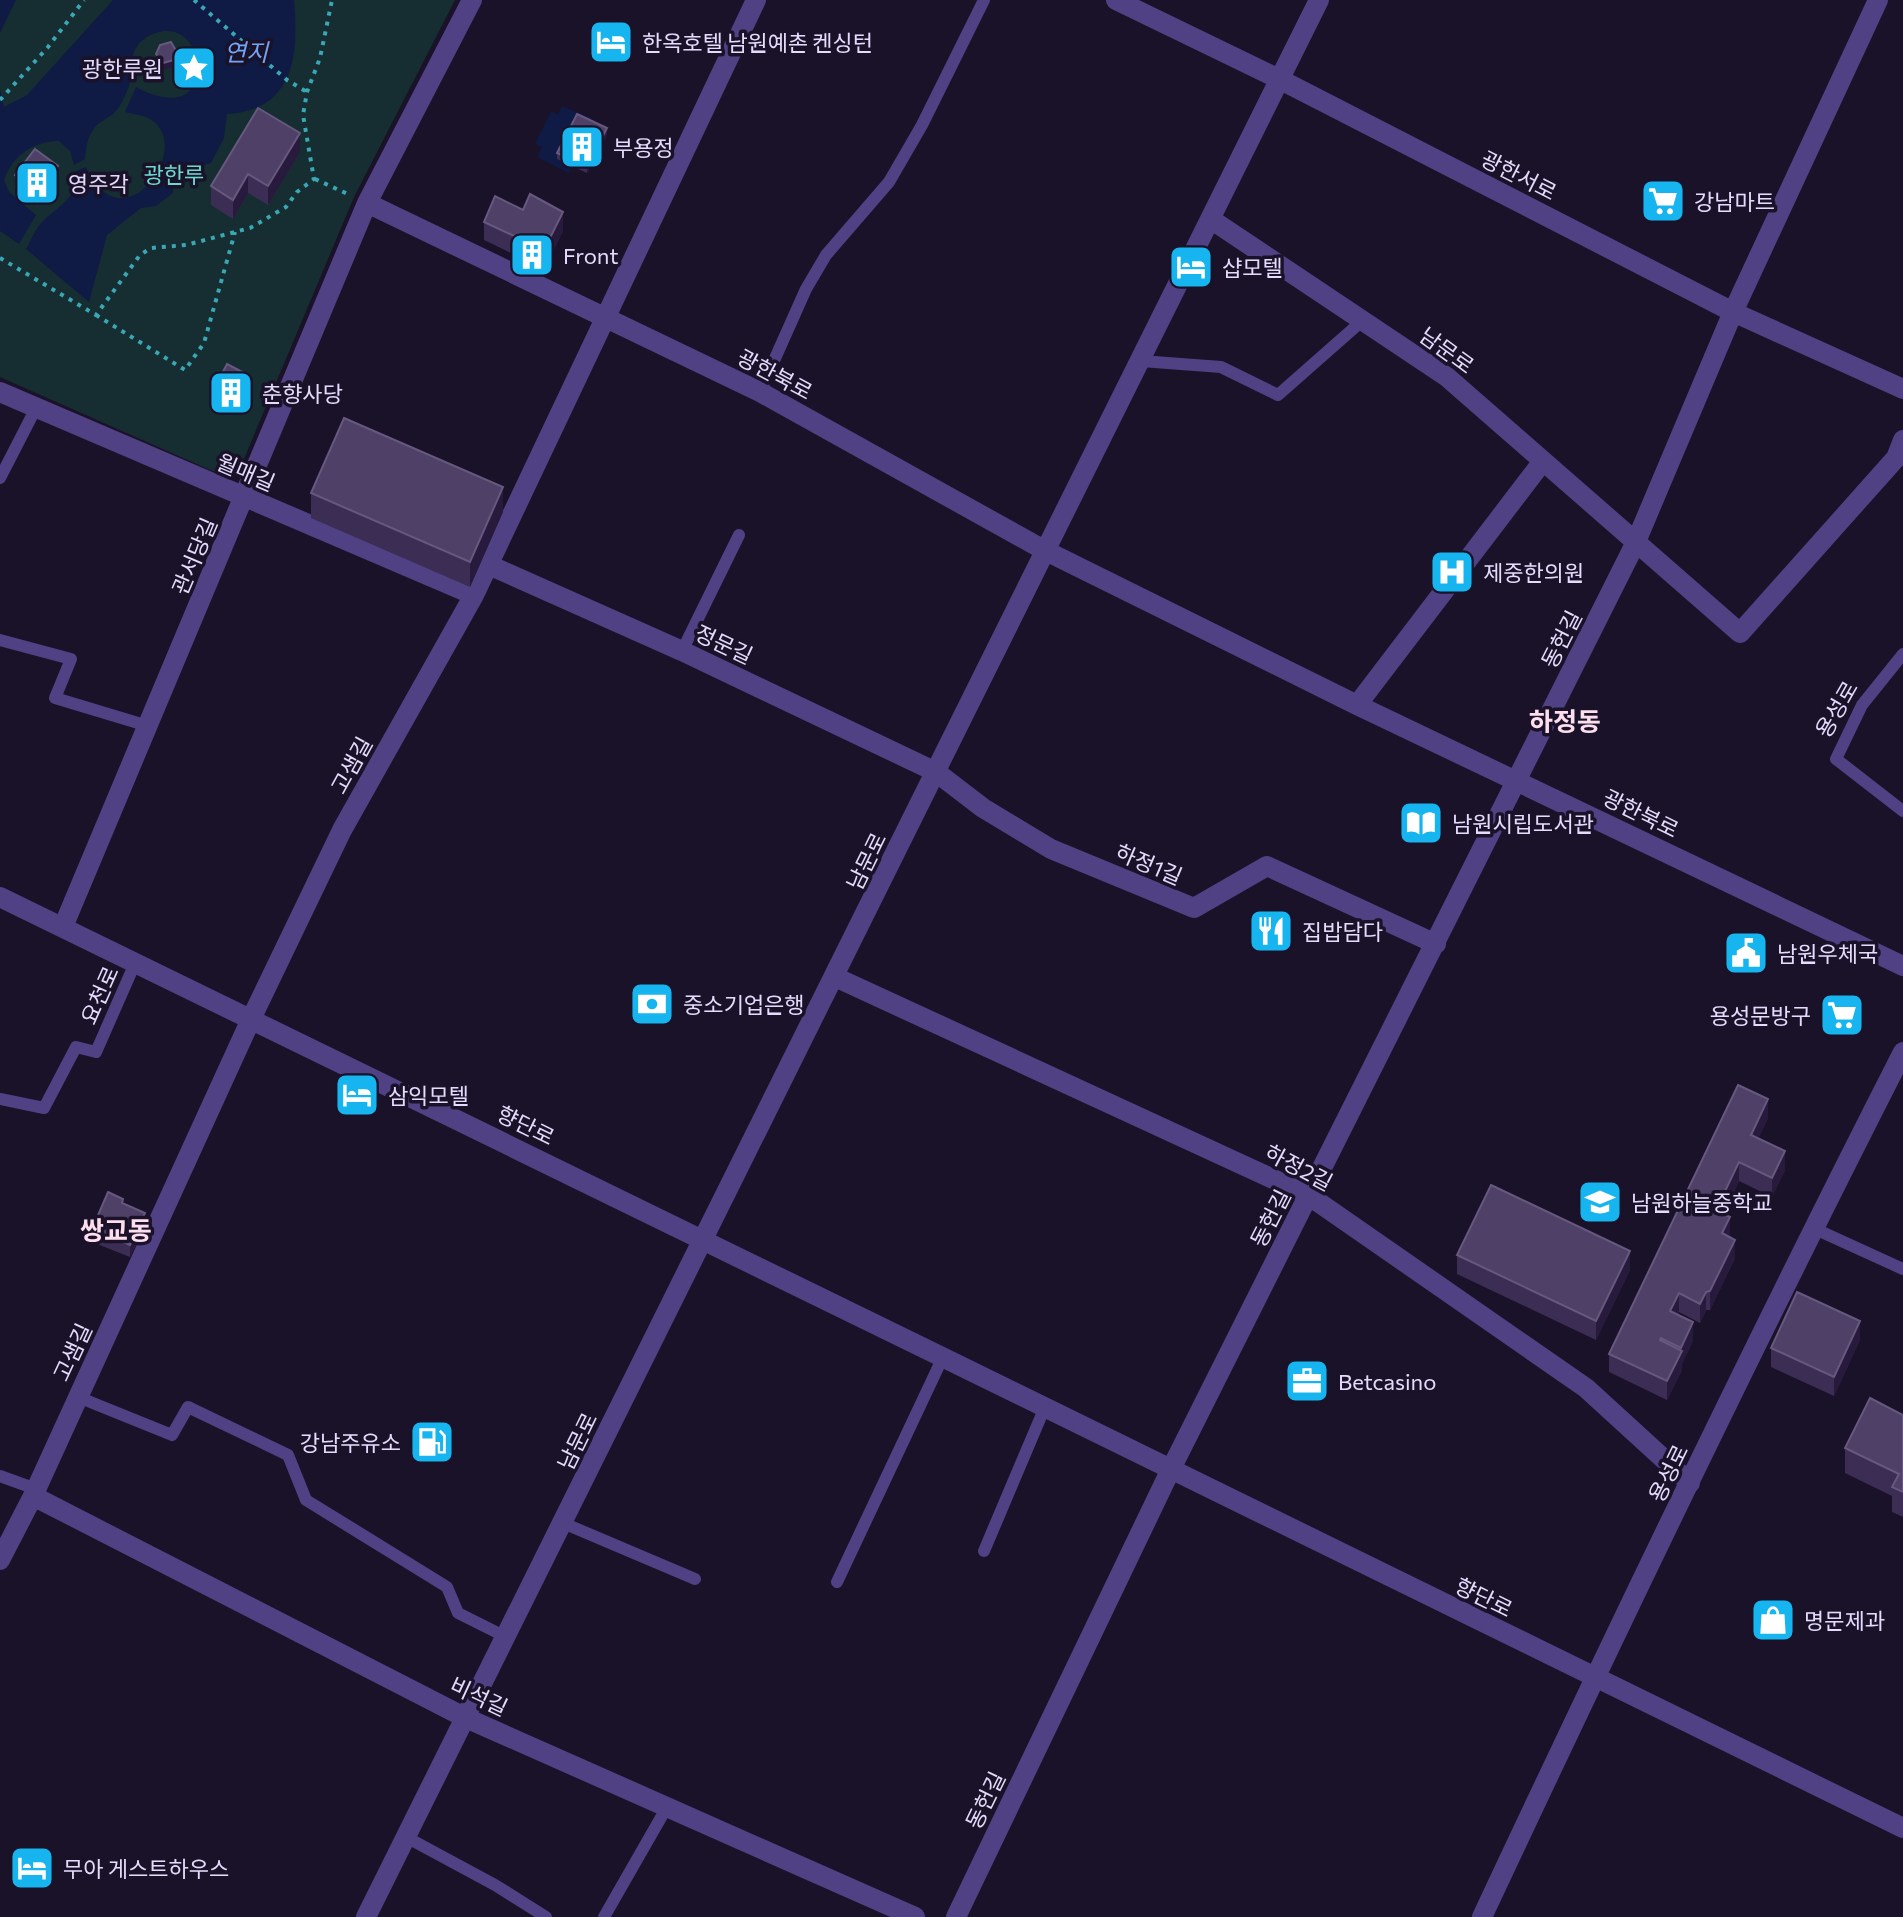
<svg xmlns="http://www.w3.org/2000/svg" width="1903" height="1917" font-family="Commissioner,'Noto Sans KR',sans-serif">
<rect width="100%" height="100%" fill="#1a1229"/>
<path fill="#162e32" d="M 0,0 L 455,0 L 354,197 L 238,473 L 226,477 L 0,377 Z"/>
<path fill="#0f1a45" d="M 0,0 L 16,0 L 0,33 Z
M 113,0 L 294,0 C 299,54 295,110 227,114 L 224,138 L 211,163 C 194,168 173,171 173,193 L 156,206 L 141,208 L 107,235 L 89,302 L 26,249 C 31,240 36,228 43,221 C 58,207 81,195 76,171 L 86,167 C 123,249 196,146 150,119 C 143,115 132,114 125,112 L 136,87 C 221,133 210,15 156,33 C 146,36 138,42 134,52 C 130,62 133,73 130,83 C 127,92 120,109 112,115 C 106,119 97,123 93,130 C 87,138 86,149 85,159 L 74,165 L 70,151 L 59,141 C 34,141 12,156 4,180 L 9,192 L 36,215 L 19,244 L 0,231 L 0,89 L 4,107 L 27,95 Z
M 562,106 L 591,118 L 587,126 L 557,159 L 571,166 L 569,173 L 537,157 L 542,147 L 535,144 L 551,111 L 558,114 Z"/>
<g fill="none" stroke-linecap="round" stroke-linejoin="round">
<path stroke="#39a7b4" stroke-width="4" stroke-dasharray="4 6" stroke-linecap="butt" d="M 194,0 L 287,80 L 307,92
M 0,100 L 48,47 L 84,0
M 315,179 L 350,195
M 0,258 L 96,315 L 140,255 L 151,248 L 186,245 L 250,228 L 286,207 L 297,192 L 314,179 L 303,115 L 307,92 L 320,58 L 332,0
M 96,315 L 185,370 L 204,343 L 235,232"/>
<path stroke="#4f4184" stroke-width="12" d="M 1141,361 L 1221,367 L 1278,395 L 1362,321
M 760,392 L 806,289 L 826,255 L 889,182 L 922,125 L 984,0
M 0,478 L 36,408
M 0,640 L 71,659 L 55,698 L 148,726
M 682,651 L 739,535
M 1903,654 L 1862,705 L 1836,759 L 1903,811
M 0,1099 L 44,1108 L 76,1047 L 96,1052 L 136,961
M 1813,1228 L 1903,1269
M 78,1397 L 172,1435 L 188,1407 L 288,1455 L 306,1500 L 447,1587 L 458,1613 L 506,1637
M 0,1476 L 36,1489
M 563,1523 L 695,1579
M 984,1551 L 1045,1407
M 837,1582 L 943,1357
M 406,1837 L 495,1885 L 546,1917
M 604,1917 L 667,1807"/>
<path stroke="#4f4184" stroke-width="20" d="M 472,0 L 367,203 L 760,392 L 1044,550 L 1357,705 L 1903,966
M 1116,0 L 1279,79 L 1733,312 L 1903,389
M 1212,220 L 1447,377 L 1740,633 L 1896,458 L 1903,440
M 0,392 L 474,595
M 489,565 L 682,651 L 936,772 L 983,808 L 1051,849 L 1194,908 L 1267,866 L 1436,944
M 1357,705 L 1543,461
M 0,897 C 636,1203 1268,1520 1903,1828
M 63,927 L 367,203
M 835,977 L 1308,1195 L 1586,1388 L 1690,1483
M 33,1496 L 466,1718 L 915,1917
M 0,1560 L 33,1496 L 252,1017 L 342,830 L 474,595 L 756,0
M 366,1917 L 1319,0
M 956,1917 L 1171,1469 L 1635,544 L 1733,312 L 1878,0"/>
<path stroke="#4f4184" stroke-width="20" d="M 1482,1917 C 1618,1627 1757,1338 1903,1052"/>
</g>
<path fill="#3c2d55" d="M 156,54 L 177,58 L 174,67 L 163,70 L 156,60 Z
M 607,135 L 587,173 L 557,159 L 557,153 Z
M 300,152 L 268,205 L 248,193 L 233,219 L 211,205 L 211,186 Z
M 15,175 L 58,179 L 38,206 L 15,188 Z
M 484,222 L 563,231 L 544,269 L 484,240 Z
M 246,386 L 234,409 L 215,399 L 215,387 Z
M 311,493 L 503,512 L 470,587 L 311,518 Z
M 1768,1118 L 1758,1139 L 1785,1170 L 1772,1197 L 1739,1181 L 1724,1214 L 1735,1258 L 1710,1310 L 1706,1310 L 1700,1323 L 1679,1312 L 1677,1315 L 1693,1341 L 1682,1364 L 1682,1370 L 1667,1400 L 1609,1372 L 1609,1354 Z
M 123,1203 L 145,1226 L 130,1257 L 92,1242 L 92,1229 Z
M 1457,1255 L 1630,1270 L 1596,1340 L 1457,1274 Z
M 1860,1340 L 1834,1396 L 1771,1367 L 1771,1348 Z
M 1903,1415 L 1903,1517 L 1892,1512 L 1892,1496 L 1845,1473 L 1845,1448 Z"/>
<path fill="#271a3c" d="M 177,52 L 177,58 L 174,67 L 163,70 L 163,63 Z
M 607,128 L 607,135 L 587,173 L 587,167 Z
M 300,133 L 300,152 L 268,205 L 268,186 Z
M 58,166 L 58,179 L 38,206 L 38,193 Z
M 248,174 L 248,193 L 233,219 L 233,200 Z
M 563,212 L 563,231 L 544,269 L 544,250 Z
M 246,374 L 246,386 L 234,409 L 234,396 Z
M 503,487 L 503,512 L 470,587 L 470,562 Z
M 1768,1099 L 1768,1118 L 1751,1154 L 1751,1135 Z
M 1785,1151 L 1785,1170 L 1772,1197 L 1772,1178 Z
M 1739,1162 L 1739,1181 L 1716,1229 L 1716,1210 Z
M 145,1213 L 145,1226 L 130,1257 L 130,1245 Z
M 1730,1217 L 1730,1236 L 1722,1252 L 1722,1233 Z
M 1735,1240 L 1735,1258 L 1710,1310 L 1710,1291 Z
M 1630,1251 L 1630,1270 L 1596,1340 L 1596,1321 Z
M 1706,1292 L 1706,1310 L 1700,1323 L 1700,1304 Z
M 1679,1293 L 1679,1312 L 1670,1330 L 1670,1311 Z
M 1860,1321 L 1860,1340 L 1834,1396 L 1834,1377 Z
M 1693,1322 L 1693,1341 L 1682,1364 L 1682,1370 L 1667,1400 L 1667,1381 L 1681,1354 L 1681,1348 Z"/>
<path fill="#4e4067" stroke="#66587e" stroke-width="2" d="M 171,42 L 177,52 L 174,60 L 163,63 L 156,54 L 160,45 Z
M 258,108 L 300,133 L 268,186 L 248,174 L 233,200 L 211,186 Z
M 577,114 L 607,128 L 587,167 L 557,153 Z
M 35,149 L 58,166 L 38,193 L 15,175 Z
M 530,194 L 563,212 L 544,250 L 484,222 L 495,196 L 523,210 Z
M 227,364 L 246,374 L 234,396 L 215,387 Z
M 344,418 L 503,487 L 470,562 L 311,493 Z
M 1738,1085 L 1768,1099 L 1751,1135 L 1785,1151 L 1772,1178 L 1739,1162 L 1716,1210 L 1730,1217 L 1722,1233 L 1735,1240 L 1710,1291 L 1706,1292 L 1700,1304 L 1679,1293 L 1670,1311 L 1693,1322 L 1681,1348 L 1661,1338 L 1660,1340 L 1682,1351 L 1667,1381 L 1609,1354 Z
M 1491,1185 L 1630,1251 L 1596,1321 L 1457,1255 Z
M 108,1192 L 123,1199 L 122,1203 L 145,1213 L 130,1245 L 92,1229 Z
M 1797,1292 L 1860,1321 L 1834,1377 L 1771,1348 Z
M 1870,1398 L 1903,1415 L 1903,1492 L 1892,1487 L 1899,1474 L 1845,1448 Z"/>
<defs>
<g id="hotel-square" transform="scale(2.3)"><rect x="-9" y="-9" width="18" height="18" rx="4" fill="#16b5ef" stroke="#1a1229"/><path d="M-6-4.5h1.5V1H6V5H4.5V3h-9V5H-6ZM-4 0a1.8 1.8 0 1 1 3.6 0ZM.5 0V-2.5h3Q6-2.5 6 0Z" fill="#fff"/></g>
<g id="sight-square" transform="scale(2.3)"><rect x="-9" y="-9" width="18" height="18" rx="4" fill="#16b5ef" stroke="#1a1229"/><path d="M0-6L1.8-2.2L6-1.7L2.9 1.2L3.7 5.4L0 3.3L-3.7 5.4L-2.9 1.2L-6-1.7L-1.8-2.2Z" fill="#fff"/></g>
<g id="building-square" transform="scale(2.3)"><rect x="-9" y="-9" width="18" height="18" rx="4" fill="#16b5ef" stroke="#1a1229"/><path d="M-4-6H4V6H1V3H-1V6H-4ZM-2.5-4.3h1.7v1.8h-1.7ZM.8-4.3h1.7v1.8H.8ZM-2.5-1h1.7V.8h-1.7ZM.8-1h1.7V.8H.8Z" fill="#fff"/></g>
<g id="supermarket-square" transform="scale(2.3)"><rect x="-9" y="-9" width="18" height="18" rx="4" fill="#16b5ef" stroke="#1a1229"/><path d="M-6-5.5h2.5l.6 2H6L4.5 2H-2.5L-4.4-4H-6ZM-1.5 3.2a1.3 1.3 0 1 0 .1 0ZM3 3.2a1.3 1.3 0 1 0 .1 0Z" fill="#fff"/></g>
<g id="hospital-square" transform="scale(2.3)"><rect x="-9" y="-9" width="18" height="18" rx="4" fill="#16b5ef" stroke="#1a1229"/><path d="M-5-5h3v3.5h4V-5h3V5h-3V1.5h-4V5h-3Z" fill="#fff"/></g>
<g id="library-square" transform="scale(2.3)"><rect x="-9" y="-9" width="18" height="18" rx="4" fill="#16b5ef" stroke="#1a1229"/><path d="M-6-4Q-3-5.5-.7-3.5V5Q-3 3-6 4ZM6-4Q3-5.5 .7-3.5V5Q3 3 6 4Z" fill="#fff"/></g>
<g id="restaurant-square" transform="scale(2.3)"><rect x="-9" y="-9" width="18" height="18" rx="4" fill="#16b5ef" stroke="#1a1229"/><path d="M-5-6h1v4h1v-4h1v4h1v-4h1v5L-1.5 .5V6h-2V.5L-5-1ZM5-6V6H3V1.5H1.5Q1.5-4 5-6Z" fill="#fff"/></g>
<g id="civic-square" transform="scale(2.3)"><rect x="-9" y="-9" width="18" height="18" rx="4" fill="#16b5ef" stroke="#1a1229"/><path d="M-.6-6.5H3V-4.5H.6V-3L4-1V1h2V6H-6V1h2V-1L-.6-3ZM-1.2 2.5V6h2.4V2.5Z" fill="#fff"/></g>
<g id="bank-square" transform="scale(2.3)"><rect x="-9" y="-9" width="18" height="18" rx="4" fill="#16b5ef" stroke="#1a1229"/><path d="M-6-4H6V4H-6ZM0-2.3a2.3 2.3 0 1 0 0 4.6a2.3 2.3 0 1 0 0-4.6Z" fill="#fff"/></g>
<g id="school-square" transform="scale(2.3)"><rect x="-9" y="-9" width="18" height="18" rx="4" fill="#16b5ef" stroke="#1a1229"/><path d="M0-5L7-2L0 1L-7-2ZM-4 1L0 2.5L4 1V4Q0 6-4 4Z" fill="#fff"/></g>
<g id="office-square" transform="scale(2.3)"><rect x="-9" y="-9" width="18" height="18" rx="4" fill="#16b5ef" stroke="#1a1229"/><path d="M-6-3h4V-5.5h4V-3h4V5H-6ZM-1-4.5V-3h2v-1.5ZM-6 0V1H6V0Z" fill="#fff"/></g>
<g id="fuel-square" transform="scale(2.3)"><rect x="-9" y="-9" width="18" height="18" rx="4" fill="#16b5ef" stroke="#1a1229"/><path d="M-5.5-6h7V0h2V4h1.3V-2.5L3-4.5l.8-.8L6-3V5H2.5V1h-1V6h-7ZM-4.2-4.7v3.2H.2V-4.7Z" fill="#fff"/></g>
<g id="shop-square" transform="scale(2.3)"><rect x="-9" y="-9" width="18" height="18" rx="4" fill="#16b5ef" stroke="#1a1229"/><path d="M-5-2.5h2.3a2.7 3.5 0 0 1 5.4 0H5L5.5 6h-11ZM-1.5-2.5h3a1.5 2.3 0 0 0-3 0Z" fill="#fff"/></g>
</defs>
<g fill-rule="evenodd">
<use href="#hotel-square" x="611" y="42"/>
<use href="#sight-square" x="194" y="68"/>
<use href="#building-square" x="582" y="147"/>
<use href="#building-square" x="37" y="183"/>
<use href="#supermarket-square" x="1663" y="201"/>
<use href="#building-square" x="532" y="255"/>
<use href="#hotel-square" x="1191" y="267"/>
<use href="#building-square" x="231" y="393"/>
<use href="#hospital-square" x="1452" y="572"/>
<use href="#library-square" x="1421" y="823"/>
<use href="#restaurant-square" x="1271" y="931"/>
<use href="#civic-square" x="1746" y="953"/>
<use href="#bank-square" x="652" y="1004"/>
<use href="#supermarket-square" x="1842" y="1015"/>
<use href="#hotel-square" x="357" y="1095"/>
<use href="#school-square" x="1600" y="1202"/>
<use href="#office-square" x="1307" y="1381"/>
<use href="#fuel-square" x="432" y="1442"/>
<use href="#shop-square" x="1773" y="1620"/>
<use href="#hotel-square" x="32" y="1868"/>
</g>
<g text-anchor="middle" dominant-baseline="central" stroke-width="7" stroke-linejoin="round" paint-order="stroke">
<g font-size="22" fill="#e5dcfd" stroke="#1a1229" text-anchor="start">
<text x="642" y="42">한옥호텔 남원예촌 켄싱턴</text>
<text x="163" y="68" text-anchor="end">광한루원</text>
<text x="613" y="147">부용정</text>
<text x="68" y="183">영주각</text>
<text x="1694" y="201">강남마트</text>
<text x="563" y="255">Front</text>
<text x="1222" y="267">샵모텔</text>
<text x="262" y="393">춘향사당</text>
<text x="1483" y="572">제중한의원</text>
<text x="1452" y="823">남원시립도서관</text>
<text x="1302" y="931">집밥담다</text>
<text x="1777" y="953">남원우체국</text>
<text x="683" y="1004">중소기업은행</text>
<text x="1811" y="1015" text-anchor="end">용성문방구</text>
<text x="388" y="1095">삼익모텔</text>
<text x="1631" y="1202">남원하늘중학교</text>
<text x="1338" y="1381">Betcasino</text>
<text x="401" y="1442" text-anchor="end">강남주유소</text>
<text x="1804" y="1620">명문제과</text>
<text x="63" y="1868">무아 게스트하우스</text>
</g>
<g font-size="22" fill="#6cd9d0" stroke="#1a1229">
<text x="174" y="174">광한루</text>
</g>
<g font-size="22" fill="#e5dcfd" stroke="#1a1229">
<text transform="translate(1519 175) rotate(27)">광한서로</text>
<text transform="translate(1447 350) rotate(36)">남문로</text>
<text transform="translate(775 374) rotate(28)">광한북로</text>
<text transform="translate(246 472) rotate(23)">월매길</text>
<text transform="translate(194 556) rotate(-67)">관서당길</text>
<text transform="translate(1561 639) rotate(-63)">동헌길</text>
<text transform="translate(724 644) rotate(25)">정문길</text>
<text transform="translate(1836 709) rotate(-60)">용성로</text>
<text transform="translate(351 765) rotate(-61)">고샘길</text>
<text transform="translate(1641 813) rotate(26)">광한북로</text>
<text transform="translate(866 861) rotate(-64)">남문로</text>
<text transform="translate(1149 864) rotate(23)">하정1길</text>
<text transform="translate(99 995) rotate(-66)">요천로</text>
<text transform="translate(526 1125) rotate(26)">향단로</text>
<text transform="translate(1299 1167) rotate(28)">하정2길</text>
<text transform="translate(1270 1218) rotate(-63)">동헌길</text>
<text transform="translate(72 1352) rotate(-65)">고샘길</text>
<text transform="translate(577 1441) rotate(-64)">남문로</text>
<text transform="translate(1668 1473) rotate(-64)">용성로</text>
<text transform="translate(1484 1597) rotate(26)">향단로</text>
<text transform="translate(479 1696) rotate(25)">비석길</text>
<text transform="translate(985 1800) rotate(-64)">동헌길</text>
</g>
<g font-size="24" font-style="italic" fill="#72a3f5" stroke="#1a1229">
<text x="246" y="51">연지</text>
</g>
<g font-size="26" font-weight="bold" fill="#fddeed" stroke="#1a1229">
<text x="1565" y="720">하정동</text>
<text x="116" y="1229">쌍교동</text>
</g>
</g>
</svg>
